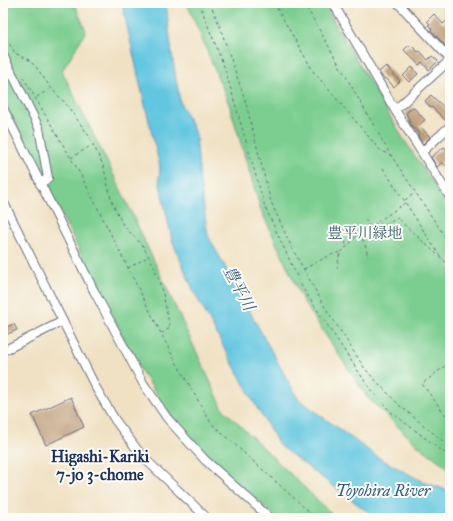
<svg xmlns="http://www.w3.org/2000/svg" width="453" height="521" font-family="'IM FELL Great Primer','Noto Serif JP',serif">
<rect width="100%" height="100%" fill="#fdfcf7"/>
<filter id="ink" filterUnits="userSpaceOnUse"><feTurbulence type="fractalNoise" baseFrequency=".025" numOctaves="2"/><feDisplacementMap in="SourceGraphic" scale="8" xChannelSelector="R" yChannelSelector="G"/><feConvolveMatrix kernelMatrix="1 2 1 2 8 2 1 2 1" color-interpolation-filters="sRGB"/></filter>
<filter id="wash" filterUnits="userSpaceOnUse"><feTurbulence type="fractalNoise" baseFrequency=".012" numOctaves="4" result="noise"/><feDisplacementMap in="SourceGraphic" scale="16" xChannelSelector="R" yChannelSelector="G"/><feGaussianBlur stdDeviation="0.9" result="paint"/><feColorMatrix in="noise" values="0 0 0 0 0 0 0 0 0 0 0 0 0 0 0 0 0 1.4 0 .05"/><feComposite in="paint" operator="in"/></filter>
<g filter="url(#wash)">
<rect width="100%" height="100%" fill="#f0e1c3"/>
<path fill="#7cce90" stroke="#4c7e77" d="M 3,3 L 74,3 L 86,31 L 62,71 L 119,186 L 223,409 L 336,518 L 277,518 L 218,466 L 171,416 L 136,363 L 3,99 Z
M 187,3 L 323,3 L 401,135 L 450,209 L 450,469 L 416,444 L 367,397 L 303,301 L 261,210 L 229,104 Z"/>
<path fill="#62c6e0" stroke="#3e7a9f" d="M 122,3 L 166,3 L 172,55 L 180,102 L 196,135 L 200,182 L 208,236 L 298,399 L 379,458 L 423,482 L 450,491 L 450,518 L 376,518 L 280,446 L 252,399 L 193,290 L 172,240 L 159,180 L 160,167 L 139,80 Z"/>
<g id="blocks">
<path fill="#bf9f7d" d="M 434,14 L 443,24 L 450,18 L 450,51 L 431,30 L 432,29 L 428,25 L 430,24 L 427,21 Z
M 409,45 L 411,47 L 412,46 L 418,52 L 420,51 L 428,60 L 432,56 L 438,61 L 429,70 L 422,62 L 419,65 L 404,50 Z
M 386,66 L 400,81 L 394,87 L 386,78 L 384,79 L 379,72 Z
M 412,67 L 418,74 L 409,82 L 403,76 Z
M 431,95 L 448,111 L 446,113 L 449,117 L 445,120 L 432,107 L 431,108 L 425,101 Z
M 413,107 L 425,120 L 419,125 L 430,137 L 423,144 L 418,136 L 419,134 L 411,125 L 406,113 Z
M 444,147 L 447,150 L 450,147 L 450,170 L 442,162 L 437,167 L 431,157 Z
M 14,324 L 17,330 L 3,336 L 3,328 Z
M 71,397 L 84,427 L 46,445 L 32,415 Z"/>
</g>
</g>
<g filter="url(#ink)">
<use href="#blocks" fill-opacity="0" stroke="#666d81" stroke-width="1"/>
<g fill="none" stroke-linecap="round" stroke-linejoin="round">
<g stroke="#666d81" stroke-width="10">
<path id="minor" d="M 333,3 L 395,110 L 450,197
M 398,3 L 450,59
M 3,55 L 39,128 L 48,178 L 40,184
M 3,108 L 94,291 L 143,383 L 167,418 L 205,460 L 270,518
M 395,110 L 450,60
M 422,152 L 450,126
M 3,201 L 96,388 L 115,420 L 142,456 L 207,518
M 3,351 L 63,321"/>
</g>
<path stroke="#666d81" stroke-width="1" stroke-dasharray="3 3" stroke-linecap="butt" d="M 199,3 L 225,69 L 265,207 L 302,287 L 370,389 L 391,412 L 450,457
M 210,3 L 220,27 L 245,100 L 271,202 L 292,248 L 323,304 L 365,369 L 399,405 L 450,447
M 274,3 L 313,71 L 380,150 L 392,156
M 304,3 L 390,154 L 450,244
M 3,34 L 15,53 L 29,60 L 36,67 L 51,88 L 66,104 L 89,136 L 103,165 L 112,202 L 123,225 L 143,246 L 154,266 L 163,294 L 170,328 L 162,333
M 23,77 L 82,177 L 172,355 L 211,423 L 316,518
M 37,97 L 51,88
M 71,158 L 92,145
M 383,168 L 442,259
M 405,200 L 415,193
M 373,225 L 405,203
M 368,226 L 383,224 L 386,225 L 398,217 L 400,221 L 450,266
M 340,231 L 346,241 L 345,248
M 360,234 L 365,244 L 368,257
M 341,252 L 349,245 L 354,238 L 368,226 L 365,216
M 128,268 L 148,257
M 304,269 L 328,256 L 340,252 L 337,268
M 450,362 L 422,384 L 450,421"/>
<use href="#minor" stroke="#fff" stroke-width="8"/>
</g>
</g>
<g text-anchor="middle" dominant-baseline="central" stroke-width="4" stroke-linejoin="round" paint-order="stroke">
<g font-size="15" fill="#385f6d" stroke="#fdfcf7">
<text x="365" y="233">豊平川緑地</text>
</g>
<g font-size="16" font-style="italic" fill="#305c85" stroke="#fdfcf7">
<text transform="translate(239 288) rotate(62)">豊平川</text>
<text x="383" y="490">Toyohira River</text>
</g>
<g font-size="16" font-weight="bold" fill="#1b2f5e" stroke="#fdfcf7">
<text x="100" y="456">Higashi-Kariki<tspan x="100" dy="18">7-jo 3-chome</tspan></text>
</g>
</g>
<rect width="453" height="521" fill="none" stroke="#fdfcf7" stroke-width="16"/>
</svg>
